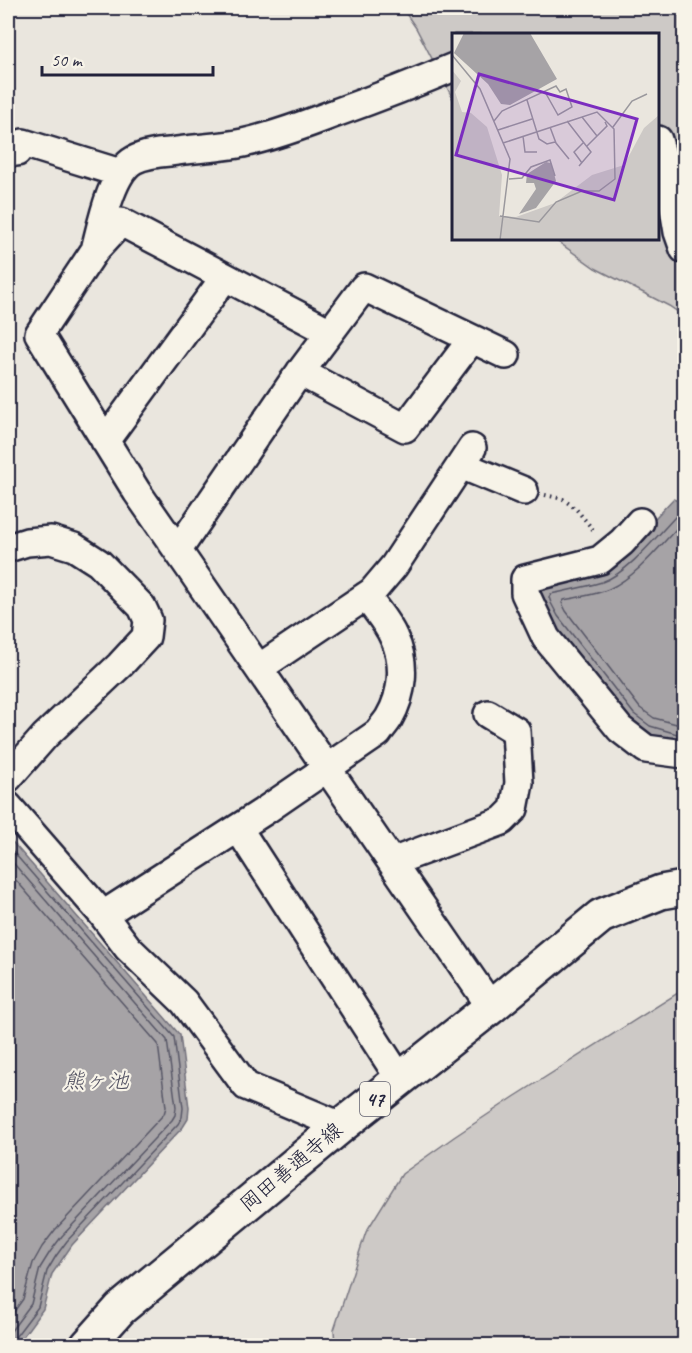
<svg xmlns="http://www.w3.org/2000/svg" width="692" height="1353" font-family="Caveat,'Klee One',sans-serif">
<rect width="100%" height="100%" fill="#eae6de"/>
<filter id="ink" filterUnits="userSpaceOnUse"><feTurbulence type="fractalNoise" baseFrequency=".0167" numOctaves="2"/><feDisplacementMap in="SourceGraphic" scale="12" xChannelSelector="R" yChannelSelector="G"/><feConvolveMatrix kernelMatrix="1 2 1 2 8 2 1 2 1" color-interpolation-filters="sRGB"/></filter>
<g filter="url(#ink)">
<path fill="#cdc9c6" stroke="#787680" stroke-width="1.5" d="M 402,8 L 684,8 L 684,316 L 669,306 L 595,268 L 554,239 L 658,238 L 658,34 L 454,34 L 453,99 L 416,28 Z
M 684,989 L 684,1345 L 335,1345 L 334,1330 L 366,1232 L 402,1174 L 454,1137 L 514,1097 Z"/>
<path fill="#a6a3a6" stroke="#716f7b" stroke-width="1.5" d="M 673,499 L 684,503 L 684,750 L 644,739 L 547,623 L 535,597 L 540,583 L 624,551 Z
M 8,837 L 180,1035 L 189,1108 L 188,1119 L 183,1127 L 72,1245 L 52,1274 L 43,1309 L 16,1346 L 8,1345 Z"/>
<g fill="none" stroke-linecap="round" stroke-linejoin="round">
<path stroke="#575666" stroke-width="1.5" d="M 684,516 L 676,516 C 657,536 628,573 602,582 C 586,587 568,590 551,594 L 549,597 L 551,603 L 558,616 L 634,714 L 650,726 L 684,736
M 684,525 L 679,526 C 658,548 638,575 609,589 C 596,595 578,597 564,600 L 562,603 L 566,611 L 640,708 L 654,718 L 684,726
M 8,846 L 174,1037 L 183,1108 L 182,1117 L 178,1124 L 67,1241 L 56,1256 L 47,1271 L 38,1307 L 13,1340 L 12,1346
M 8,857 L 167,1040 L 176,1107 L 175,1115 L 172,1120 L 62,1236 L 50,1252 L 40,1268 L 31,1304 L 8,1335
M 8,871 L 158,1044 L 166,1107 L 164,1114 L 55,1230 L 42,1247 L 33,1263 L 23,1299 L 8,1320"/>
<g stroke="#22223b" stroke-width="32">
<path id="street" d="M 658,140 L 670,184 L 678,232 L 684,249
M 8,147 L 17,152 L 23,143 L 120,173
M 96,246 C 102,222 112,172 134,160 C 145,154 158,153 170,152 C 194,148 219,148 243,143 C 275,136 307,124 338,112 C 377,98 416,83 454,67
M 330,332 L 121,222 L 95,250 L 39,334 L 137,492 L 189,567 L 491,1007
M 300,372 L 405,428 L 472,339
M 105,441 L 225,277
M 461,465 L 524,491
M 640,522 L 622,542 L 600,560 L 525,579 L 525,593 L 546,638 L 620,729 L 646,749 L 684,754
M 8,548 L 27,542 L 51,540 L 74,547 L 99,563 L 142,607 L 148,620 L 146,637 L 120,665 L 45,736 L 8,778
M 178,550 L 292,383 L 364,287 L 506,355
M 259,668 L 372,592 L 394,566 L 472,448
M 8,806 L 103,915 L 128,948 L 184,1002 L 246,1086 L 341,1126
M 238,828 L 400,1079
M 392,862 L 502,821 L 514,809 L 519,783 L 516,731 L 488,714
M 103,915 L 263,812 L 378,733 C 381,728 386,723 389,718 C 403,694 406,663 394,638 C 388,623 375,609 366,596"/>
</g>
<g stroke="#22223b" stroke-width="38">
<path id="primary" d="M 87,1346 L 120,1309 L 341,1126 L 491,1007 L 601,916 L 661,892 L 684,888"/>
</g>
<path stroke="#22223b" stroke-width="4" stroke-dasharray="1.5 4.5" stroke-linecap="butt" d="M 545,495 L 563,499 L 576,509 L 595,532"/>
<use href="#street" stroke="#f7f3e8" stroke-width="27"/>
<use href="#primary" stroke="#f7f3e8" stroke-width="33"/>
</g>
</g>
<g text-anchor="middle" dominant-baseline="central" stroke-width="4.5" stroke-linejoin="round" paint-order="stroke">
<rect fill="#f7f3e8" stroke="#62616f" stroke-width="1.5" x="360" y="1082" width="30" height="34" rx="4.5"/>
<g font-size="20" font-weight="bold" fill="#22223b">
<text x="375" y="1099">47</text>
</g>
<g font-size="21" fill="#22223b" stroke="#f7f3e8">
<text transform="translate(291 1167) rotate(-40)">岡田善通寺線</text>
</g>
<g font-size="22" font-style="italic" fill="#504f60" stroke="#f7f3e8">
<text x="96" y="1081">熊ヶ池</text>
</g>
</g>
<g transform="translate(452 33)">
<rect width="207" height="207" fill="#eae6de"/>
<path d="M 0,37 L 9,48 L 3,59 L 10,79 L 19,80 L 35,94 L 50,142 L 47,183 L 64,184 L 103,170 L 140,142 L 172,132 L 192,95 L 207,82 L 207,206 L 0,207 Z" fill="#cdc9c6"/>
<path d="M 12,0 L 78,0 L 105,46 L 58,72 L 49,71 L 36,51 L 2,20 ZM 94,129 L 99,130 L 104,148 L 84,175 L 67,181 L 84,156 L 82,150 L 74,150 L 75,141 Z" fill="#a6a3a6"/>
<path fill="none" stroke="#9a989d" stroke-width="1.5" d="M 0,22 L 28,56 L 58,126 L 48,207M 75,67 L 87,106 L 95,111 L 103,109M 130,84 L 145,103M 42,88 L 50,78 L 104,53 L 108,59 L 114,56 L 120,74 L 106,82 L 93,59M 115,88 L 139,119 L 127,133M 98,94 L 104,110 L 117,126M 161,94 L 180,68 L 195,61M 46,97 L 80,86M 71,103 L 73,119 L 85,119M 135,113 L 155,93 L 153,89M 130,130 L 122,119 L 132,109M 57,146 L 70,145 L 79,134 L 98,127 L 103,143M 48,183 L 87,189 L 104,169 L 130,158 L 147,158 L 163,146 L 162,96 L 145,79 L 51,110"/>
<path fill="#7b2cbf" fill-opacity="0.15" stroke="#7b2cbf" stroke-width="3" d="M 27,41 L 185,86 L 162,167 L 4,122 Z"/>
<rect width="207" height="207" fill="none" stroke="#22223b" stroke-width="3"/>
</g>
<rect width="692" height="1353" fill="none" stroke="#f7f3e8" stroke-width="30"/>
<rect x="15" y="15" width="662" height="1323" fill="none" stroke="#22223b" stroke-width="2" filter="url(#ink)"/>
<path d="M42 66v9h171v-9" fill="none" stroke="#22223b" stroke-width="3"/>
<text x="51" y="66" font-size="18" fill="#22223b" stroke="#f7f3e8" stroke-width="4.5" paint-order="stroke">50 m</text>
</svg>
